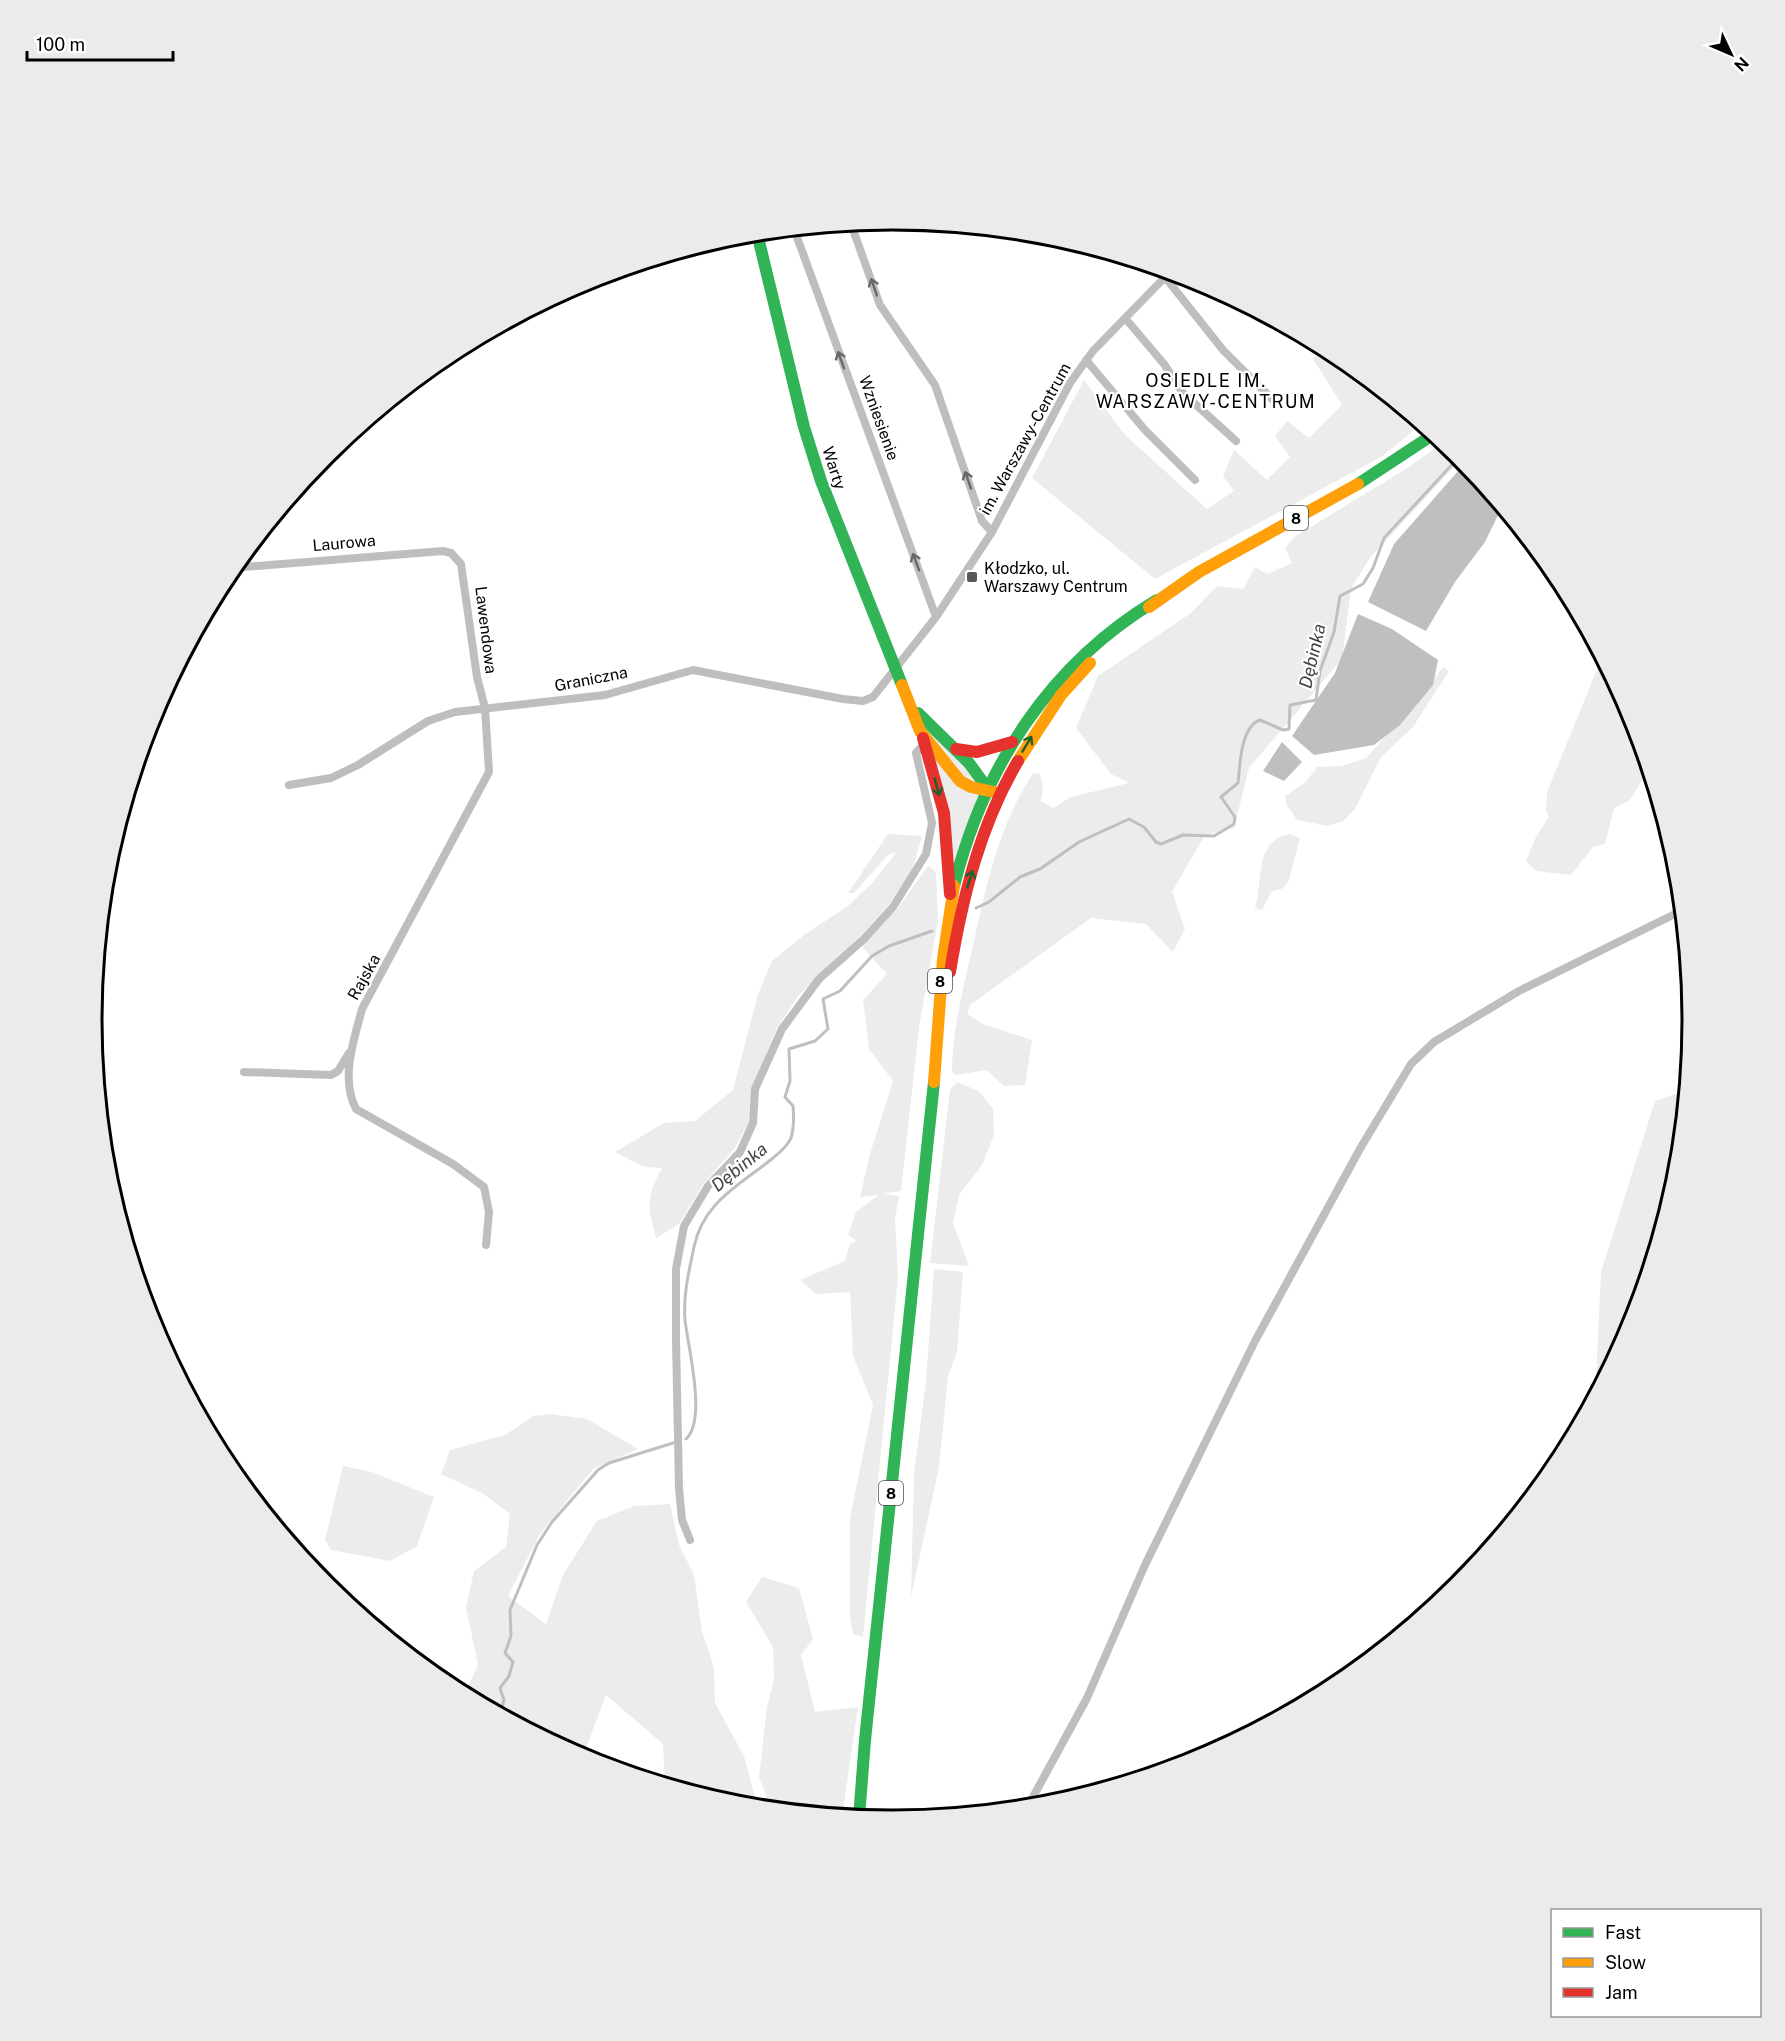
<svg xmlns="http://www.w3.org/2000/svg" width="1785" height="2041" font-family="'Public Sans',sans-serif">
<rect width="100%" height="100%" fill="#fff"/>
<path fill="#ececec" d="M 1326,348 L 1338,355 L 1422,424 L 1381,457 L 1155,579 L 1032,478 L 1084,380 L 1125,435 L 1207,509 L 1234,491 L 1223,476 L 1234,450 L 1267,480 L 1290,457 L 1275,436 L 1287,421 L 1309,438 L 1342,405 L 1313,359 Z
M 1444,442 L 1462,458 L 1369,559 L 1351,589 L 1342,659 L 1249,768 L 1234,828 L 1205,835 L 1172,892 L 1185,929 L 1173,952 L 1146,924 L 1091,918 L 970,1005 L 967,1014 L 983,1024 L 1032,1040 L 1025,1085 L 1004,1086 L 986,1070 L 957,1075 L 952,1072 C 952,1032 962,993 971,954 C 986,889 996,830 1033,773 L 1040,774 L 1043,789 L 1041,801 L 1053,808 L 1071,797 L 1129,783 L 1111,774 L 1076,728 L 1098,676 L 1191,613 L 1217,586 L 1243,589 L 1255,567 L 1267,574 L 1292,563 L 1285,548 L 1294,537 L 1409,467 Z
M 1602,657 L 1633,714 L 1649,769 L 1630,800 L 1614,808 L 1605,844 L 1593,847 L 1571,875 L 1536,871 L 1526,861 L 1535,839 L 1549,816 L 1546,810 L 1547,792 Z
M 1443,667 L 1449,671 L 1413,727 L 1381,757 L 1355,809 L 1343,821 L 1328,826 L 1297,820 L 1286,804 L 1285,796 L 1305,783 L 1317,767 L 1342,766 L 1366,758 L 1414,705 Z
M 927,729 L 964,762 L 977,784 L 959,775 Z
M 928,745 L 979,793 L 950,876 Z
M 888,834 L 922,836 L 912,871 L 890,903 L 860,937 L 798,996 L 777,1028 L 752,1088 L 748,1124 L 734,1149 L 704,1183 L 679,1224 L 656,1238 C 648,1205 645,1199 662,1168 L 644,1167 L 615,1152 L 664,1123 L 695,1121 L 733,1090 L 758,994 L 772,961 L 804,935 L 848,906 L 872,883 L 896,853 L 889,854 L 854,893 L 848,893 Z
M 1290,834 L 1300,838 L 1289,880 L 1282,889 L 1272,891 L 1262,910 L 1255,908 C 1264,880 1253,841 1290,834 Z
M 928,866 L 936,872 L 938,921 L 919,1027 L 901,1191 L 883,1194 L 899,1196 L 895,1219 L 898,1277 L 863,1637 L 853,1634 L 850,1616 L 850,1518 L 873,1405 L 853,1356 L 850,1292 L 816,1294 L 800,1280 L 845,1261 L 850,1244 L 856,1241 L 848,1235 L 856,1212 L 879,1195 L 860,1197 L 870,1154 L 893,1081 L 869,1049 L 863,1000 L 887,974 L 862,947 L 898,908 Z
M 957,1082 L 979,1091 L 993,1109 L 994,1135 L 982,1165 L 959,1195 L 953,1223 L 969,1266 L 930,1263 L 950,1090 Z
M 1687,1090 L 1684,1120 L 1667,1157 L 1675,1166 L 1676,1179 L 1655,1236 L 1655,1252 L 1632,1327 L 1590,1407 L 1596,1379 L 1601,1272 L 1655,1101 Z
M 934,1269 L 963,1272 L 957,1352 L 948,1376 L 939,1467 L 911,1597 L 914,1473 L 926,1382 Z
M 551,1414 L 587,1419 L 638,1449 L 593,1469 L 540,1534 L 508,1596 L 546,1624 L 563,1575 L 597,1521 L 634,1506 L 670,1504 L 679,1545 L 694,1575 L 702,1631 L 714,1668 L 715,1703 L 744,1756 L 758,1808 L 736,1806 L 665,1785 L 663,1744 L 606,1695 L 582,1759 L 464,1695 L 478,1665 L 466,1607 L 474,1571 L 506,1547 L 510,1514 L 482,1493 L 441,1474 L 450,1450 L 505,1435 L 533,1416 Z
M 343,1466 L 372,1472 L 434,1497 L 417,1546 L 390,1561 L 331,1550 L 325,1540 Z
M 762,1577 L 799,1588 L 813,1639 L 801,1655 L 815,1712 L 858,1707 L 842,1817 L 772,1810 L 759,1777 L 767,1707 L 774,1679 L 773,1647 L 746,1602 Z"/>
<path fill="#bfbfbf" d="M 1466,462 L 1502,507 L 1485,542 L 1455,582 L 1426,631 L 1368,602 L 1394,544 Z
M 1358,614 L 1392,629 L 1438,660 L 1433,685 L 1400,725 L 1374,745 L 1314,755 L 1292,736 L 1335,673 Z
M 1282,742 L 1302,762 L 1284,781 L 1263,771 Z"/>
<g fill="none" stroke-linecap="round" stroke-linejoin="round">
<path stroke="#bfbfbf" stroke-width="3" d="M 976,908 L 989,902 L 1020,877 L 1040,869 L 1079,842 L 1129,819 L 1144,827 L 1156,842 L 1161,844 L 1183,835 L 1214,836 L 1234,824 L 1235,817 L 1221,797 L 1238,783 C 1240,767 1240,727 1260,720 L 1283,730 L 1289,729 L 1290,705 L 1316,700 L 1320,671 L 1334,632 L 1340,596 L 1363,584 L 1373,568 L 1384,538 L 1460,456
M 686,1439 C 707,1420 688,1347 685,1320 C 683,1295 689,1271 694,1247 C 703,1202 740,1185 773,1158 C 780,1152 787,1147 791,1138 C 794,1128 794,1117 793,1106 L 785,1097 L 790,1081 L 789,1049 L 815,1041 L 828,1029 L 823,999 L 840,991 L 872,956 L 889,946 L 932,931
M 500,1715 L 504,1700 L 500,1688 L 509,1676 L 513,1662 L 505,1653 L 511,1636 L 510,1610 L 537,1545 L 552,1522 L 598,1470 L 609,1463 L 673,1443"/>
<path stroke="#bebebe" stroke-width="8" d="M 851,224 L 880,305 L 935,385 L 982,521 L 992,532
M 794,229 L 936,617
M 1165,277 L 1223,350 L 1274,401
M 1125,318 L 1164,364 L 1183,393 L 1236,441
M 1086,360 L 1145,430 L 1195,480
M 232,568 L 443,551 L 451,553 L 461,564 L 477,677 L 485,708 L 489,772 L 362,1009 C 354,1040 340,1078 356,1109 L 453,1164 L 484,1187 L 489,1212 L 486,1245
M 289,785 L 331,778 L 358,765 L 428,721 L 455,712 L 605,695 L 693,670 L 843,699 L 863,701 L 873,697 L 936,617 L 992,532 L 1070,383 L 1093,351 L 1170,272
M 244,1072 L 331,1075 L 338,1071 L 349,1053
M 690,1540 L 682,1520 L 679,1488 L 676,1340 L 676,1269 L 684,1226 L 708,1186 L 740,1152 L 753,1123 L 755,1089 L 782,1029 L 819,979 L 864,939 L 893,907 L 926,854 L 932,823 L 916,753 L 924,744
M 1027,1808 L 1087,1698 L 1145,1565 L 1255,1341 L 1361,1147 L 1411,1064 L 1434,1042 L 1519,991 L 1683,910"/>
<path stroke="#30b455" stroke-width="12" d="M 757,233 L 804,427 L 821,481 L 902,685
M 1358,484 L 1434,434
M 918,713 L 969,763 L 988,789
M 954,886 C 984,766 1050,664 1157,600
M 859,1818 L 865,1740 L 934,1082"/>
<path stroke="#ff9f0a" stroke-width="12" d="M 1149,607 L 1199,572 L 1358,484
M 902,685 L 920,731 L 960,781 L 971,787 L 994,792
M 1018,761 L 1061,695 L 1090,663
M 934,1082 L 943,959 L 954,886"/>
<path stroke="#e5322d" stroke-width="12" d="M 923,738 L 944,813 L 950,894
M 956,749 L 977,752 L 1012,742
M 950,972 C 962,899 980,825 1018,761"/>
</g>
<defs><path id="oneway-shaft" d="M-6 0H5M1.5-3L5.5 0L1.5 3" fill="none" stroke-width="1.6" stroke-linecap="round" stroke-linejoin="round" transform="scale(1.5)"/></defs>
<g stroke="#686868">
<use href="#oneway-shaft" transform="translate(874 287) rotate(-109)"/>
<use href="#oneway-shaft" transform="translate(841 360) rotate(-110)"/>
<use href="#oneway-shaft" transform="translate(968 480) rotate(-109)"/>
<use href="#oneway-shaft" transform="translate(916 562) rotate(-110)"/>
</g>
<g stroke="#1a632f">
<use href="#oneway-shaft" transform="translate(1027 744) rotate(-59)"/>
<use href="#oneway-shaft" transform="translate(937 787) rotate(74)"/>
<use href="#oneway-shaft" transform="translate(970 879) rotate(-73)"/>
</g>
<rect fill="#595959" stroke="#fff" stroke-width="2" x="966" y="571" width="12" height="12" rx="3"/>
<g text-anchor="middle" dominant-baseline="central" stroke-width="4.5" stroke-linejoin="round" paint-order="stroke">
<g fill="#fff" stroke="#4c4c4c" stroke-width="1.5">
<rect x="1284" y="506" width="24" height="24" rx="4.5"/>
<rect x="928" y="969" width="24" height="24" rx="4.5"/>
<rect x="879" y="1481" width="24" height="24" rx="4.5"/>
</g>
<g font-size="15" font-weight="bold" fill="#000">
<text x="1296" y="518">8</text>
<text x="940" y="981">8</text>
<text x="891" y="1493">8</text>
</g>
<g font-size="16" fill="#000" stroke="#fff">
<text transform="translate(879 418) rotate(70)">Wzniesienie</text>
<text transform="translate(1025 439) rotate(-61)">im. Warszawy-Centrum</text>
<text transform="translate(834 468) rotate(72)">Warty</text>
<text transform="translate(344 543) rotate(-5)">Laurowa</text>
<text transform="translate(486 630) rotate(83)">Lawendowa</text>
<text transform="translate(591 679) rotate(-11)">Graniczna</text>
<text transform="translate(364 977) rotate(-61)">Rajska</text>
</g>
<g font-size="16" fill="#000" stroke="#fff" text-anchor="start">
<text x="984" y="568">Kłodzko, ul.<tspan x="984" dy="18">Warszawy Centrum</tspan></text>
</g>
<g font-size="18" letter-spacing="1.5" fill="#000" stroke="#fff">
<text x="1206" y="380">OSIEDLE IM.<tspan x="1206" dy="21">WARSZAWY-CENTRUM</tspan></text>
</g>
<g font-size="18" font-style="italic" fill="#444" stroke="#fff">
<text transform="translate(1312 656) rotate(-77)">Dębinka</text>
<text transform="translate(739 1167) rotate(-39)">Dębinka</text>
</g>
</g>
<path d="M0 0H1785V2041H0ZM102 1020a790 790 0 1 1 1580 0a790 790 0 1 1-1580 0Z" fill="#ebebeb" fill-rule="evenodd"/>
<path fill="none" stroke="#000" stroke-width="3" d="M102 1020a790 790 0 1 1 1580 0a790 790 0 1 1-1580 0Z"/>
<rect x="1551" y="1909" width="210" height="108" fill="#ffffff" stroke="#999999" stroke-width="1.5"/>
<rect x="1563" y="1928" width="30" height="9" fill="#30b455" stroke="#999999" stroke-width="1.5"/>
<text x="1605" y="1939" font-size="18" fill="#000000">Fast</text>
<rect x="1563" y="1958" width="30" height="9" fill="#ff9f0a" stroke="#999999" stroke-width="1.5"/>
<text x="1605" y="1969" font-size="18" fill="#000000">Slow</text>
<rect x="1563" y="1988" width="30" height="9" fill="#e5322d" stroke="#999999" stroke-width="1.5"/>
<text x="1605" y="1999" font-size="18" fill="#000000">Jam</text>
<g transform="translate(1731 54) rotate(134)" stroke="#ffffff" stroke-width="4.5" paint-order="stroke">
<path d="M0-4.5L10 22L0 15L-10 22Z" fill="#000000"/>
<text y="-9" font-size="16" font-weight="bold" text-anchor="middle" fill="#000000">N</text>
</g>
<path d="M27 51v9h146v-9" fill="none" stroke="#000000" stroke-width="3"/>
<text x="36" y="51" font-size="18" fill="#000000" stroke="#ffffff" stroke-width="4.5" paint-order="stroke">100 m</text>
</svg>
